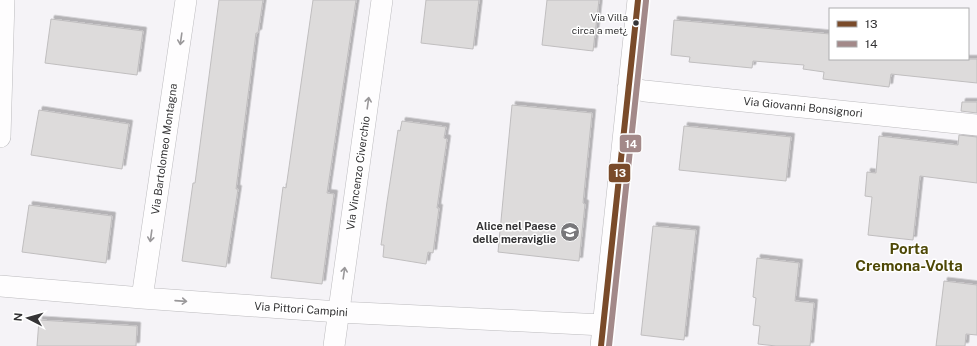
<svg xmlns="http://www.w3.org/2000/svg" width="977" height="346" font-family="'Public Sans',sans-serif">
<defs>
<filter id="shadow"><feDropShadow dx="3.5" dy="-3.5" stdDeviation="0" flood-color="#0004"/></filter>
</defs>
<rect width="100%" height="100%" fill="#f5f3f7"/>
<path fill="#dddbdb" stroke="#c0bebf" filter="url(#shadow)" d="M 219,0 L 263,0 L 258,33 L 256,33 L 236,189 L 238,189 L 226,267 L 182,261 L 193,183 L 195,183 Z
M 313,0 L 356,0 L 327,193 L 334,194 L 322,284 L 271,278 L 283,187 L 286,188 Z
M 426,0 L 479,0 L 473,49 L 421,43 Z
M 547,0 L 599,0 L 593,51 L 542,45 Z
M 51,19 L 143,31 L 137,75 L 45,63 Z
M 674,20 L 830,34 L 830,59 L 977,59 L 977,83 L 891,74 L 889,87 L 823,79 L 824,72 L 803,69 L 804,65 L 753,61 L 752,68 L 689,62 L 690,57 L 671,55 Z
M 962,102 L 977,102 L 977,113 L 961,111 Z
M 512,105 L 592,113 L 583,203 L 585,204 L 579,261 L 498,252 Z
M 39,110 L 129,124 L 122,169 L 31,155 Z
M 402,121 L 446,127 L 444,138 L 447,139 L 437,208 L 439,208 L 433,253 L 428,252 L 426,264 L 383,257 L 384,245 L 381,245 L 387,202 L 398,130 L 400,131 Z
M 684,126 L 791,137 L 786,181 L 679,170 Z
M 959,135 L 977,137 L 977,183 L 920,176 L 913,240 L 868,235 L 872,197 L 865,196 L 867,172 L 876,173 L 879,136 L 958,145 Z
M 29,205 L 112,216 L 106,263 L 22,252 Z
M 653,226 L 696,230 L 684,340 L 641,335 Z
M 757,258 L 799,263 L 795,301 L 814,303 L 810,346 L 776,346 L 758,344 L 760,326 L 753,325 L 756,298 L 753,297 Z
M 944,281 L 977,285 L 977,335 L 966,334 L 965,346 L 936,346 Z
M 39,320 L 137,326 L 136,346 L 37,346 Z"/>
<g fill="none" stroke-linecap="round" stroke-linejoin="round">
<g stroke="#bcbbbe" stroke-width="22">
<path id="minor" d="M 628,88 L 645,91 L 977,125
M 0,137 L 4,0
M 0,286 L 142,298 L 339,312 L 603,325
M 142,298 L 186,0
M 334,346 L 382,0
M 601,346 L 638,0"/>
</g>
<use href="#minor" stroke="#fefdfe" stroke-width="21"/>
<g stroke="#fff" stroke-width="9">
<path id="bus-1" d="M 601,346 L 638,0"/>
</g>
<g stroke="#fff" stroke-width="9">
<path id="bus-2" d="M 609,346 L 646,1"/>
</g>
<use href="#bus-1" stroke="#7a4b2a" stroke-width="6"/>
<use href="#bus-2" stroke="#a38989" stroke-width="6"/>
</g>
<defs><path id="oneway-shaft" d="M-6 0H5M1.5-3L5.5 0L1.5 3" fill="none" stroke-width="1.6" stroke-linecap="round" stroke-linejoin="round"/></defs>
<g stroke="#9a989a">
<use href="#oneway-shaft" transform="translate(181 39) rotate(98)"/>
<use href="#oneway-shaft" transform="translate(368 103) rotate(-82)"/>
<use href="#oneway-shaft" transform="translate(151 236) rotate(98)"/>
<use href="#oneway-shaft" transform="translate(344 273) rotate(-82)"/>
<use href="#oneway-shaft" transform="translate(181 301) rotate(4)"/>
</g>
<defs>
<g id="school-disc" transform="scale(1)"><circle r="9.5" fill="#78777a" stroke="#fff"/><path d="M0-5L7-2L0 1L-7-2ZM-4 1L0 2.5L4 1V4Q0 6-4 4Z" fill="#fff"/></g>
</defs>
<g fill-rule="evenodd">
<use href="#school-disc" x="570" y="232"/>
</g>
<circle fill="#353436" stroke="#fff" stroke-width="1.5" cx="636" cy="23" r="3.5"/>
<g text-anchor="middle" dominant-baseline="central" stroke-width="3" stroke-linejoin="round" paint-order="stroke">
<g font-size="10" fill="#353436" stroke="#fff" text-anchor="end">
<text x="628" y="17">Via Villa<tspan x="628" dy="13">circa a met¿</tspan></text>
</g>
<g font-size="11" fill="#353436" stroke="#fff">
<text transform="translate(803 107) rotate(6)">Via Giovanni Bonsignori</text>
<text transform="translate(164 149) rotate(-82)">Via Bartolomeo Montagna</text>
<text transform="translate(358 173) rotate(-82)">Via Vincenzo Civerchio</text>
<text transform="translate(301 309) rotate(4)">Via Pittori Campini</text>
</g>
<g font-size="11" font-weight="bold" fill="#353436" stroke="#fff" text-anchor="end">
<text x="556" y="226">Alice nel Paese<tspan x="556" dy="13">delle meraviglie</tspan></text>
</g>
<g font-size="15" font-weight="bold" fill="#4e4806" stroke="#fff">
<text x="909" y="248">Porta<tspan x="909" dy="17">Cremona-Volta</tspan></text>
</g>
</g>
<g stroke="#fff" stroke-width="1.5">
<rect x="619" y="134" width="23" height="19" rx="4" fill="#a38989"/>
<rect x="608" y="163" width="23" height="20" rx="4" fill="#7a4b2a"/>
</g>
<g font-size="11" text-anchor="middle" font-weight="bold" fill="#fff">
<text x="631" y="148">14</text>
<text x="620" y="177">13</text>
</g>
<rect x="829" y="8" width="140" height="52" fill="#ffffff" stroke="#aeaeaf"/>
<rect x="837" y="21" width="20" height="6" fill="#7a4b2a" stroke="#aeaeaf"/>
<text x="865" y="28" font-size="12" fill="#353436">13</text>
<rect x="837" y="41" width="20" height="6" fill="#a38989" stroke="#aeaeaf"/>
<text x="865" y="48" font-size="12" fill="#353436">14</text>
<g transform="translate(28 318) rotate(276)" stroke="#ffffff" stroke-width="3" paint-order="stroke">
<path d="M0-3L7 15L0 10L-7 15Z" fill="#353436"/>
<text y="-6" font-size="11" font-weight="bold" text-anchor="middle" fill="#353436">N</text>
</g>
</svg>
